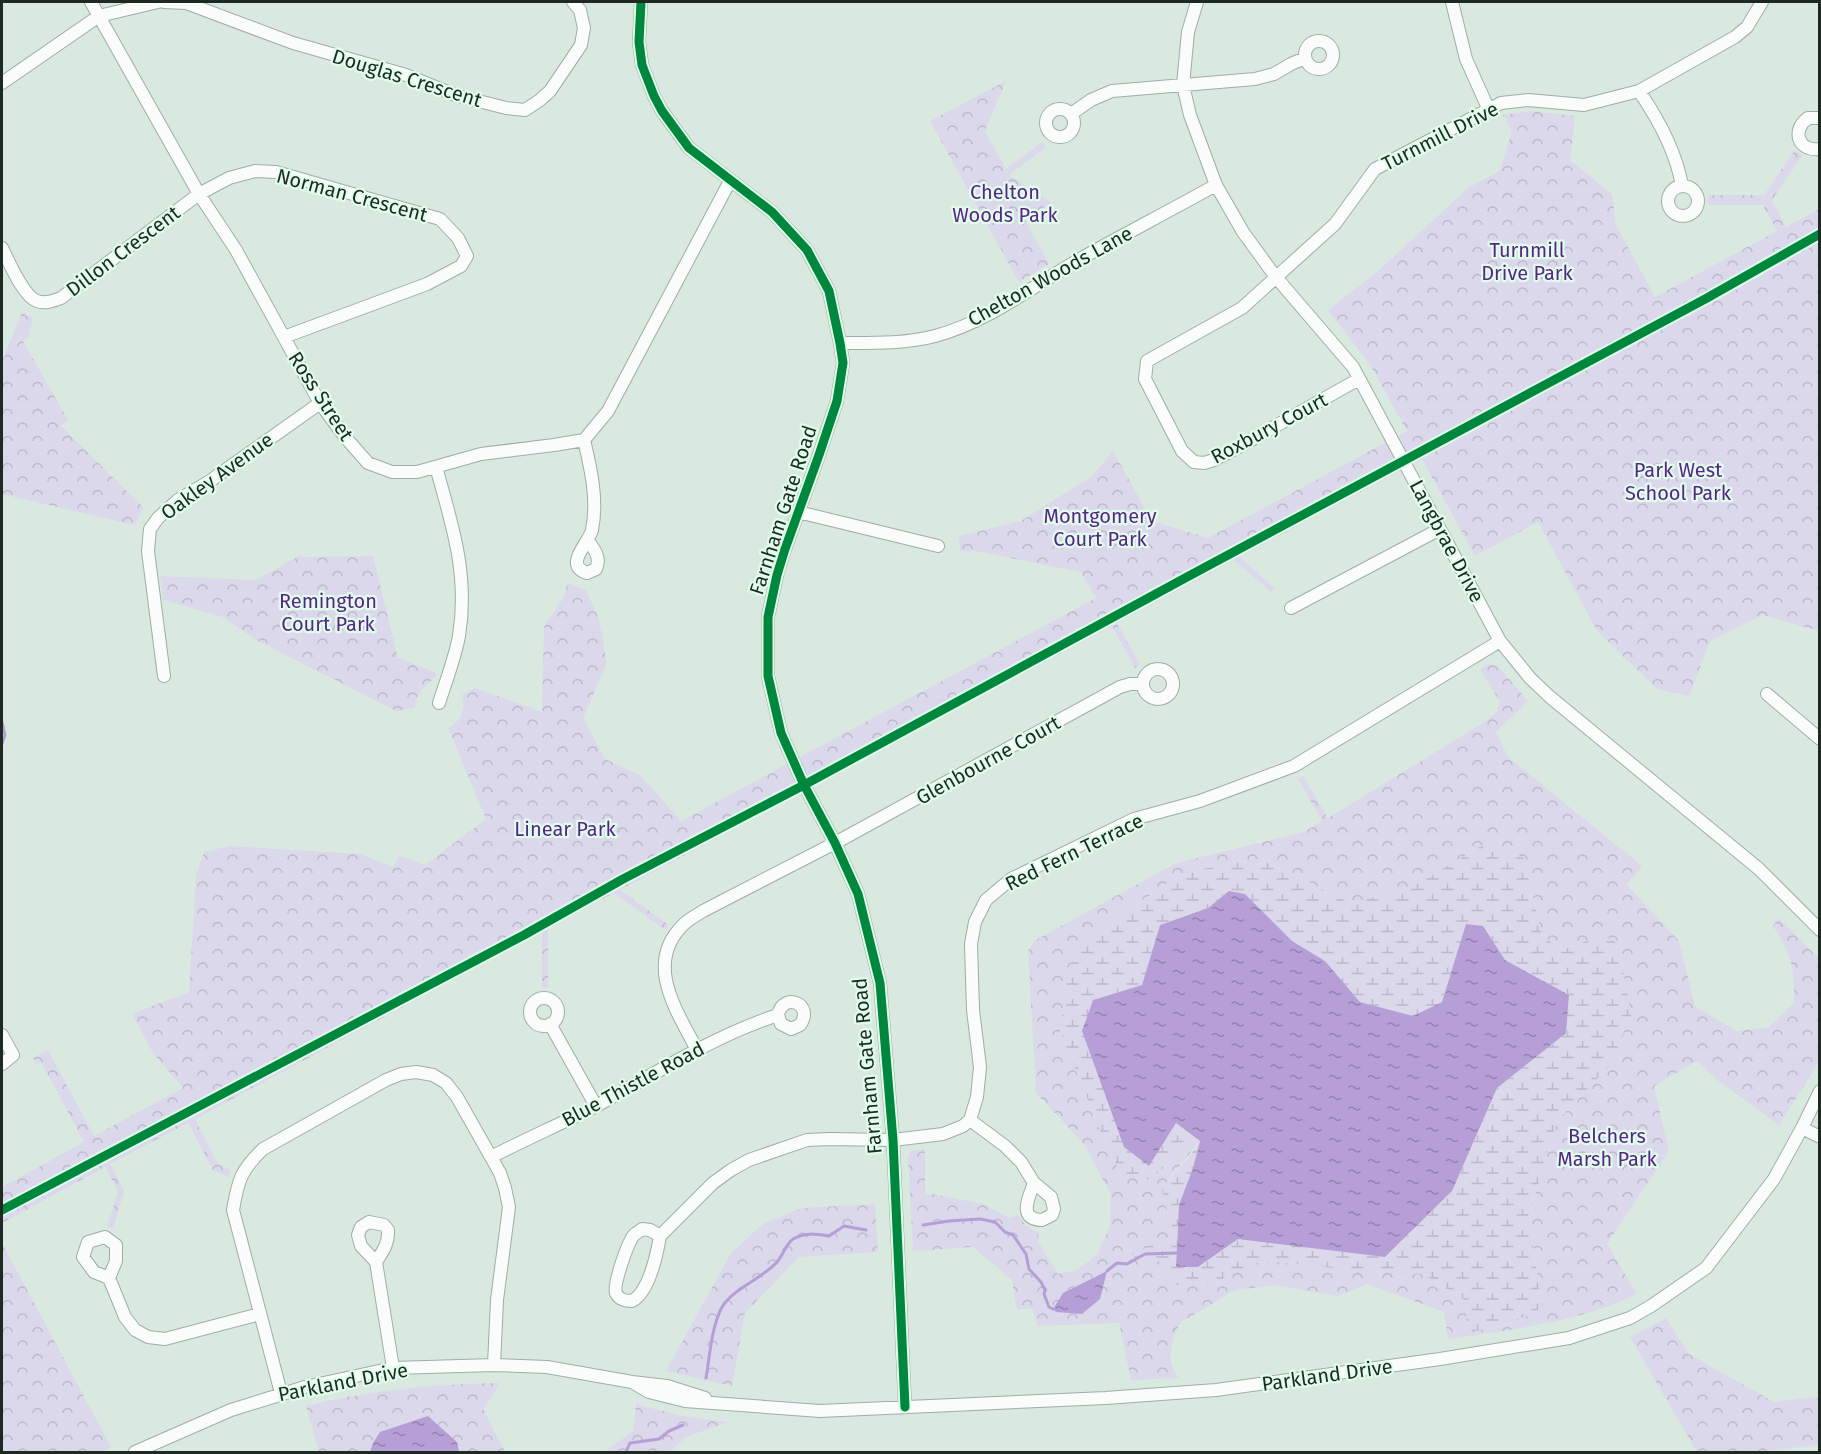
<svg xmlns="http://www.w3.org/2000/svg" width="1821" height="1454" font-family="'Fira Sans',sans-serif">
<defs>
<pattern id="forest-crowns" width="20" height="18" patternUnits="userSpaceOnUse" patternTransform="scale(1.5)"><rect width="20" height="18" fill="#dcd8ec"/><path d="M2 6a3 3 0 1 1 6 0M12 15a3 3 0 1 1 6 0" fill="none" stroke="#bcb9ca"/></pattern>
<pattern id="wetland-marsh" width="20" height="14" patternUnits="userSpaceOnUse" patternTransform="scale(1.5)"><rect width="20" height="14" fill="#dcd8ec"/><path d="M1 5h8M5 5V1M11 12h8M15 12V8" fill="none" stroke="#bcb9ca"/></pattern>
<pattern id="water-ripples" width="26" height="14" patternUnits="userSpaceOnUse" patternTransform="scale(1.5)"><rect width="26" height="14" fill="#b69fd6"/><path d="M2 4q2-2 4 0t4 0M15 11q2-2 4 0t4 0" fill="none" stroke="#9382ad"/></pattern>
</defs>
<rect width="100%" height="100%" fill="#d9e9df"/>
<path fill="url(#forest-crowns)" fill-rule="evenodd" d="M 1006,81 L 985,131 L 1006,169 L 1042,142 L 1046,147 L 1009,175 L 1052,203 L 1024,218 L 1049,264 L 1019,282 L 930,121 Z
M 1529,111 L 1575,116 L 1570,160 L 1612,194 L 1616,225 L 1655,297 L 1777,231 L 1763,205 L 1708,205 L 1708,195 L 1764,195 L 1795,150 L 1802,156 L 1772,200 L 1786,227 L 1819,209 L 1819,631 L 1762,615 L 1710,641 L 1689,696 L 1657,689 L 1597,631 L 1538,522 L 1475,556 L 1422,459 L 1240,557 L 1275,589 L 1271,592 L 1234,560 L 1117,623 L 1140,665 L 1135,668 L 1112,626 L 620,890 L 669,925 L 665,930 L 614,893 L 548,929 L 548,988 L 542,988 L 542,932 L 195,1119 L 218,1164 L 231,1170 L 228,1177 L 213,1170 L 188,1123 L 110,1164 L 124,1191 L 113,1229 L 107,1227 L 118,1191 L 105,1167 L 2,1223 L 2,1187 L 84,1142 L 41,1062 L 36,1064 L 33,1058 L 48,1050 L 94,1136 L 183,1088 L 153,1053 L 132,1014 L 189,992 L 196,876 L 204,852 L 230,846 L 360,854 L 393,867 L 399,856 L 425,865 L 486,819 L 448,728 C 462,721 466,709 462,695 L 475,688 L 542,712 L 544,627 L 565,595 L 567,582 L 576,587 L 586,590 L 599,619 L 607,663 L 583,718 L 605,759 L 640,775 L 681,821 L 1096,598 L 1081,572 L 975,551 L 960,551 L 959,536 L 1021,521 L 1092,476 L 1113,451 L 1152,521 L 1208,538 L 1407,431 L 1371,366 L 1328,310 L 1378,271 L 1468,188 L 1500,171 L 1512,130 L 1503,115 Z
M 22,312 L 33,317 L 29,337 L 23,341 L 68,420 L 61,426 L 144,508 L 134,525 L 2,494 L 2,362 Z
M 373,556 L 398,658 L 437,673 C 428,688 416,688 415,708 L 396,711 L 258,641 L 223,617 L 163,600 L 160,576 L 256,580 L 297,557 Z
M 1488,664 L 1498,666 L 1528,701 L 1496,732 L 1508,757 L 1642,866 L 1627,885 L 1679,941 L 1695,1006 L 1736,1031 L 1769,1027 L 1794,1003 C 1794,967 1793,957 1773,926 L 1779,918 L 1819,959 L 1819,1062 L 1779,1125 L 1717,1080 L 1697,1061 L 1654,1086 L 1669,1151 L 1607,1244 L 1637,1294 C 1578,1323 1513,1329 1448,1339 L 1444,1312 L 1367,1284 L 1338,1296 L 1276,1285 L 1235,1290 L 1180,1323 C 1175,1333 1169,1349 1171,1361 C 1171,1367 1176,1373 1179,1378 L 1131,1380 L 1119,1323 L 1038,1326 L 1031,1308 L 1017,1310 L 1012,1280 L 973,1247 L 913,1251 L 908,1157 L 911,1151 L 925,1149 L 925,1195 L 933,1194 L 983,1204 L 1010,1218 L 1018,1215 L 1026,1226 L 1039,1232 L 1038,1241 L 1058,1274 L 1075,1271 L 1097,1255 L 1110,1226 L 1111,1195 L 1084,1144 L 1036,1093 L 1028,951 L 1034,941 L 1176,863 L 1304,832 L 1322,821 L 1298,779 L 1303,776 L 1328,818 L 1483,723 L 1496,713 L 1500,702 L 1480,669 ZM 1485,844 L 1524,858 L 1541,932 L 1559,951 L 1603,935 L 1611,1064 L 1557,1121 L 1529,1215 L 1542,1307 C 1521,1322 1493,1329 1467,1332 L 1466,1301 L 1423,1274 L 1397,1271 L 1323,1267 L 1277,1262 L 1254,1263 L 1216,1282 L 1165,1275 L 1159,1260 L 1174,1237 L 1162,1190 L 1169,1179 L 1199,1142 L 1195,1140 L 1150,1180 L 1122,1176 L 1100,1130 L 1060,1030 L 1102,928 L 1171,881 L 1198,870 L 1259,858 L 1350,903 L 1410,888 Z
M 875,1204 L 878,1252 L 799,1257 L 745,1313 L 732,1386 L 666,1371 L 731,1253 L 763,1224 L 802,1208 Z
M 2,1243 L 111,1447 L 102,1452 L 2,1452 Z
M 1666,1318 L 1689,1354 L 1774,1402 L 1819,1397 L 1819,1445 L 1754,1452 L 1697,1452 L 1630,1337 Z
M 500,1383 L 483,1409 L 505,1452 L 319,1452 L 306,1406 C 371,1390 433,1384 500,1383 Z
M 636,1404 L 682,1416 L 728,1422 L 686,1437 L 670,1452 L 605,1452 L 633,1431 Z"/>
<path fill="url(#wetland-marsh)" fill-rule="evenodd" d="M 1485,844 L 1524,858 L 1541,932 L 1559,951 L 1603,935 L 1618,944 L 1631,1015 L 1611,1064 L 1557,1121 L 1529,1215 L 1542,1307 C 1521,1322 1492,1329 1467,1332 L 1466,1301 L 1423,1274 L 1323,1267 L 1277,1262 L 1254,1263 L 1216,1282 L 1180,1287 L 1165,1275 L 1159,1260 L 1137,1261 L 1132,1253 L 1174,1237 L 1162,1190 C 1173,1173 1189,1160 1199,1142 L 1195,1140 L 1150,1180 L 1122,1176 L 1100,1130 L 1060,1031 L 1068,968 L 1102,928 L 1171,881 L 1198,870 L 1259,858 L 1350,903 L 1410,888 ZM 1229,891 L 1245,895 L 1292,941 L 1325,961 L 1360,1002 L 1413,1017 L 1442,1002 L 1466,924 L 1483,926 L 1505,960 L 1569,995 L 1566,1033 L 1497,1088 L 1452,1191 L 1386,1257 L 1238,1239 L 1199,1267 L 1176,1267 L 1179,1205 L 1193,1168 L 1200,1141 L 1176,1123 L 1093,1000 L 1142,985 L 1160,925 L 1208,908 Z"/>
<path fill="url(#water-ripples)" d="M 1229,891 L 1245,894 L 1292,941 L 1325,961 L 1360,1002 L 1413,1016 L 1442,1002 L 1466,924 L 1483,926 L 1505,960 L 1569,995 L 1566,1033 L 1497,1088 L 1452,1191 L 1385,1257 L 1238,1239 L 1198,1267 L 1176,1267 L 1179,1205 L 1193,1168 L 1200,1141 L 1176,1123 L 1149,1166 L 1124,1147 L 1082,1031 L 1093,1000 L 1142,985 L 1160,925 L 1208,908 Z
M 1107,1271 L 1100,1299 L 1082,1314 L 1056,1312 L 1053,1309 L 1063,1293 Z
M 428,1416 L 457,1442 L 459,1452 L 370,1452 L 373,1443 L 380,1432 Z"/>
<g fill="none" stroke-linecap="round" stroke-linejoin="round">
<path stroke="#b69fd6" stroke-width="3" d="M 2,722 L 5,735 L 2,744
M 923,1225 L 949,1221 L 980,1219 L 995,1222 L 1005,1232 L 1013,1235 L 1026,1254 L 1029,1269 L 1041,1282 L 1045,1290 L 1044,1294 L 1049,1307 L 1053,1309
M 1107,1271 L 1117,1263 L 1127,1264 L 1145,1254 L 1177,1253
M 706,1378 C 710,1355 711,1330 721,1309 C 731,1289 762,1279 777,1262 C 783,1255 786,1244 793,1239 C 805,1232 816,1234 829,1236 L 844,1226 L 866,1230
M 626,1452 L 630,1443 L 659,1439 L 669,1431 L 683,1425"/>
<g stroke="#a0ada5" stroke-width="14">
<path id="minor" d="M 91,2 L 199,194 L 236,250 L 320,403 L 345,437 L 368,463 L 392,472 L 417,472 L 481,454 L 554,445 L 584,440 L 608,411 L 730,181
M 164,2 L 186,3 L 293,43 L 406,75 L 455,95 L 506,108 L 525,110 L 540,100 L 550,91 L 581,45 L 584,28 L 580,10 L 573,2
M 641,2 L 639,42 L 642,65 L 654,96 L 662,111 L 689,148 L 772,212 L 807,250 L 829,291 L 840,343 L 843,363 L 837,401 L 819,455 L 785,549 L 777,575 L 768,617 L 768,676 L 781,733 L 804,785 L 835,843 L 858,894 L 880,983 L 893,1140 L 905,1407
M 1197,2 L 1188,32 L 1183,85 L 1190,115 L 1216,185 L 1243,232 L 1275,276 L 1353,367 L 1500,641 L 1530,678 L 1550,697 L 1759,869 L 1820,930
M 1452,2 L 1466,59 L 1488,108
M1305 55a14 14 0 1 1 28 0a14 14 0 1 1-28 0Z
M 2,83 L 99,16 L 158,2
M 1639,91 C 1659,120 1676,151 1682,186
M1046 123a14 14 0 1 1 28 0a14 14 0 1 1-28 0Z
M 1071,114 L 1091,100 L 1112,91 L 1255,79 L 1274,74 L 1291,64 L 1305,58
M 1820,118 L 1808,118 C 1791,130 1798,152 1820,149
M1668 201a15 15 0 1 1 30 0a15 15 0 1 1-30 0Z
M 2,248 C 9,262 23,296 37,301 C 45,304 53,301 61,298 L 199,194 L 229,178 L 255,171 L 276,172 L 440,219 L 458,238 L 467,256 L 461,266 L 427,284 L 284,337
M 840,343 C 871,343 905,344 935,336 C 988,322 1033,286 1080,259 C 1125,234 1171,210 1216,185
M 1359,379 L 1235,449 L 1214,460 L 1204,463 L 1194,462 L 1182,451 L 1145,379 L 1147,361 L 1242,308 L 1335,224 L 1375,169 L 1501,103 L 1528,100 L 1584,105 L 1639,91 L 1735,37 L 1747,27 L 1762,2
M 584,440 C 591,469 598,500 592,530 C 589,543 563,565 587,573 L 596,569 C 601,558 595,550 588,541
M 436,467 C 452,524 469,575 459,636 C 455,658 446,681 439,703
M 798,512 L 938,546
M 1291,608 L 1440,529
M1143 684a15 15 0 1 1 30 0a15 15 0 1 1-30 0Z
M 164,676 L 148,551 L 150,529 L 158,518 L 178,500 L 210,481 L 320,403
M 1767,694 L 1820,739
M530 1012a14 14 0 1 1 28 0a14 14 0 1 1-28 0Z
M 550,1024 L 596,1106
M 2,1035 L 13,1055 L 2,1064
M 697,1050 C 677,1011 643,963 684,924 C 689,919 697,915 703,911 L 835,843 L 1120,687 L 1130,684 L 1142,684
M 970,1120 L 1005,1146 L 1021,1162 L 1034,1183 L 1051,1197 L 1054,1209 L 1052,1215 L 1042,1220 C 1017,1219 1029,1197 1034,1183
M 1802,1128 L 1820,1137
M 491,1157 C 526,1139 563,1123 598,1105 C 656,1073 714,1036 778,1015 C 783,991 815,1004 800,1025 L 791,1029 L 781,1024 L 778,1015
M 642,1229 L 650,1230 L 660,1236 C 657,1254 649,1292 632,1301 C 625,1301 619,1300 616,1293 C 613,1284 628,1242 634,1235 C 636,1233 640,1231 642,1229 Z
M 660,1236 L 713,1183 L 731,1170 L 749,1160 L 807,1140 L 830,1139 L 893,1140 L 943,1134 L 963,1126 L 970,1120 L 977,1097 L 980,1067 L 973,1010 L 971,944 L 975,922 L 986,900 L 1011,879 L 1134,819 L 1200,801 L 1294,766 L 1500,641
M 376,1262 C 383,1251 389,1243 388,1230 L 384,1225 L 369,1222 L 361,1227 L 358,1235 L 361,1246 L 376,1262 L 393,1368
M 109,1278 L 116,1261 L 116,1245 L 105,1237 L 88,1242 L 83,1257 L 94,1272 L 109,1278 L 125,1317 L 135,1330 L 148,1337 L 165,1339 L 260,1314
M 632,1382 L 649,1392 L 685,1401 L 820,1411 L 1106,1398 L 1216,1390 L 1440,1359 L 1569,1338 L 1630,1318 L 1651,1306 L 1706,1268 L 1774,1179 L 1802,1128 L 1820,1091
M 281,1393 L 233,1210 C 238,1180 241,1170 263,1149 L 386,1080 L 401,1074 L 416,1072 L 433,1075 L 446,1083 L 457,1097 L 500,1173 L 505,1188 L 509,1207 L 497,1300 L 494,1365
M 135,1452 L 231,1410 L 305,1387 L 393,1368 L 494,1365 L 547,1367 L 632,1382 L 667,1386 L 705,1398"/>
</g>
<use href="#minor" stroke="#f9fcfa" stroke-width="12"/>
<g stroke="#dffdea" stroke-width="13">
<path id="cycleway" d="M 641,2 L 639,42 L 642,65 L 654,96 L 662,111 L 689,148 L 772,212 L 807,250 L 829,291 L 840,343 L 843,363 L 837,401 L 819,455 L 785,549 L 777,575 L 768,617 L 768,676 L 781,733 L 804,785 L 835,843 L 858,894 L 880,983 L 893,1140 L 905,1407
M 2,1210 L 524,935 L 623,879 L 804,785 L 1187,577 L 1707,298 L 1820,234"/>
</g>
<use href="#cycleway" stroke="#00873e" stroke-width="9"/>
</g>
<g text-anchor="middle" dominant-baseline="central" stroke-width="4.5" stroke-linejoin="round" paint-order="stroke">
<g font-size="20" fill="#1e2922" stroke="#dffdea">
<text transform="translate(407 78) rotate(17)">Douglas Crescent</text>
<text transform="translate(1440 136) rotate(-27)">Turnmill Drive</text>
<text transform="translate(352 195) rotate(15)">Norman Crescent</text>
<text transform="translate(123 251) rotate(-37)">Dillon Crescent</text>
<text transform="translate(1050 276) rotate(-29)">Chelton Woods Lane</text>
<text transform="translate(321 396) rotate(57)">Ross Street</text>
<text transform="translate(1269 428) rotate(-28)">Roxbury Court</text>
<text transform="translate(217 476) rotate(-36)">Oakley Avenue</text>
<text transform="translate(783 510) rotate(-72)">Farnham Gate Road</text>
<text transform="translate(1447 541) rotate(62)">Langbrae Drive</text>
<text transform="translate(988 760) rotate(-29)">Glenbourne Court</text>
<text transform="translate(1074 852) rotate(-26)">Red Fern Terrace</text>
<text transform="translate(867 1066) rotate(-95)">Farnham Gate Road</text>
<text transform="translate(633 1084) rotate(-28)">Blue Thistle Road</text>
<text transform="translate(1327 1375) rotate(-8)">Parkland Drive</text>
<text transform="translate(343 1382) rotate(-11)">Parkland Drive</text>
</g>
<g font-size="20" fill="#5a2487" stroke="#dffdea">
<text x="1005" y="192">Chelton<tspan x="1005" dy="23">Woods Park</tspan></text>
<text x="1527" y="250">Turnmill<tspan x="1527" dy="23">Drive Park</tspan></text>
<text x="1678" y="470">Park West<tspan x="1678" dy="23">School Park</tspan></text>
<text x="1100" y="516">Montgomery<tspan x="1100" dy="23">Court Park</tspan></text>
<text x="328" y="601">Remington<tspan x="328" dy="23">Court Park</tspan></text>
<text x="565" y="829">Linear Park</text>
<text x="1607" y="1136">Belchers<tspan x="1607" dy="23">Marsh Park</tspan></text>
</g>
</g>
<rect width="1821" height="1454" fill="none" stroke="#1e2922" stroke-width="6"/>
</svg>
